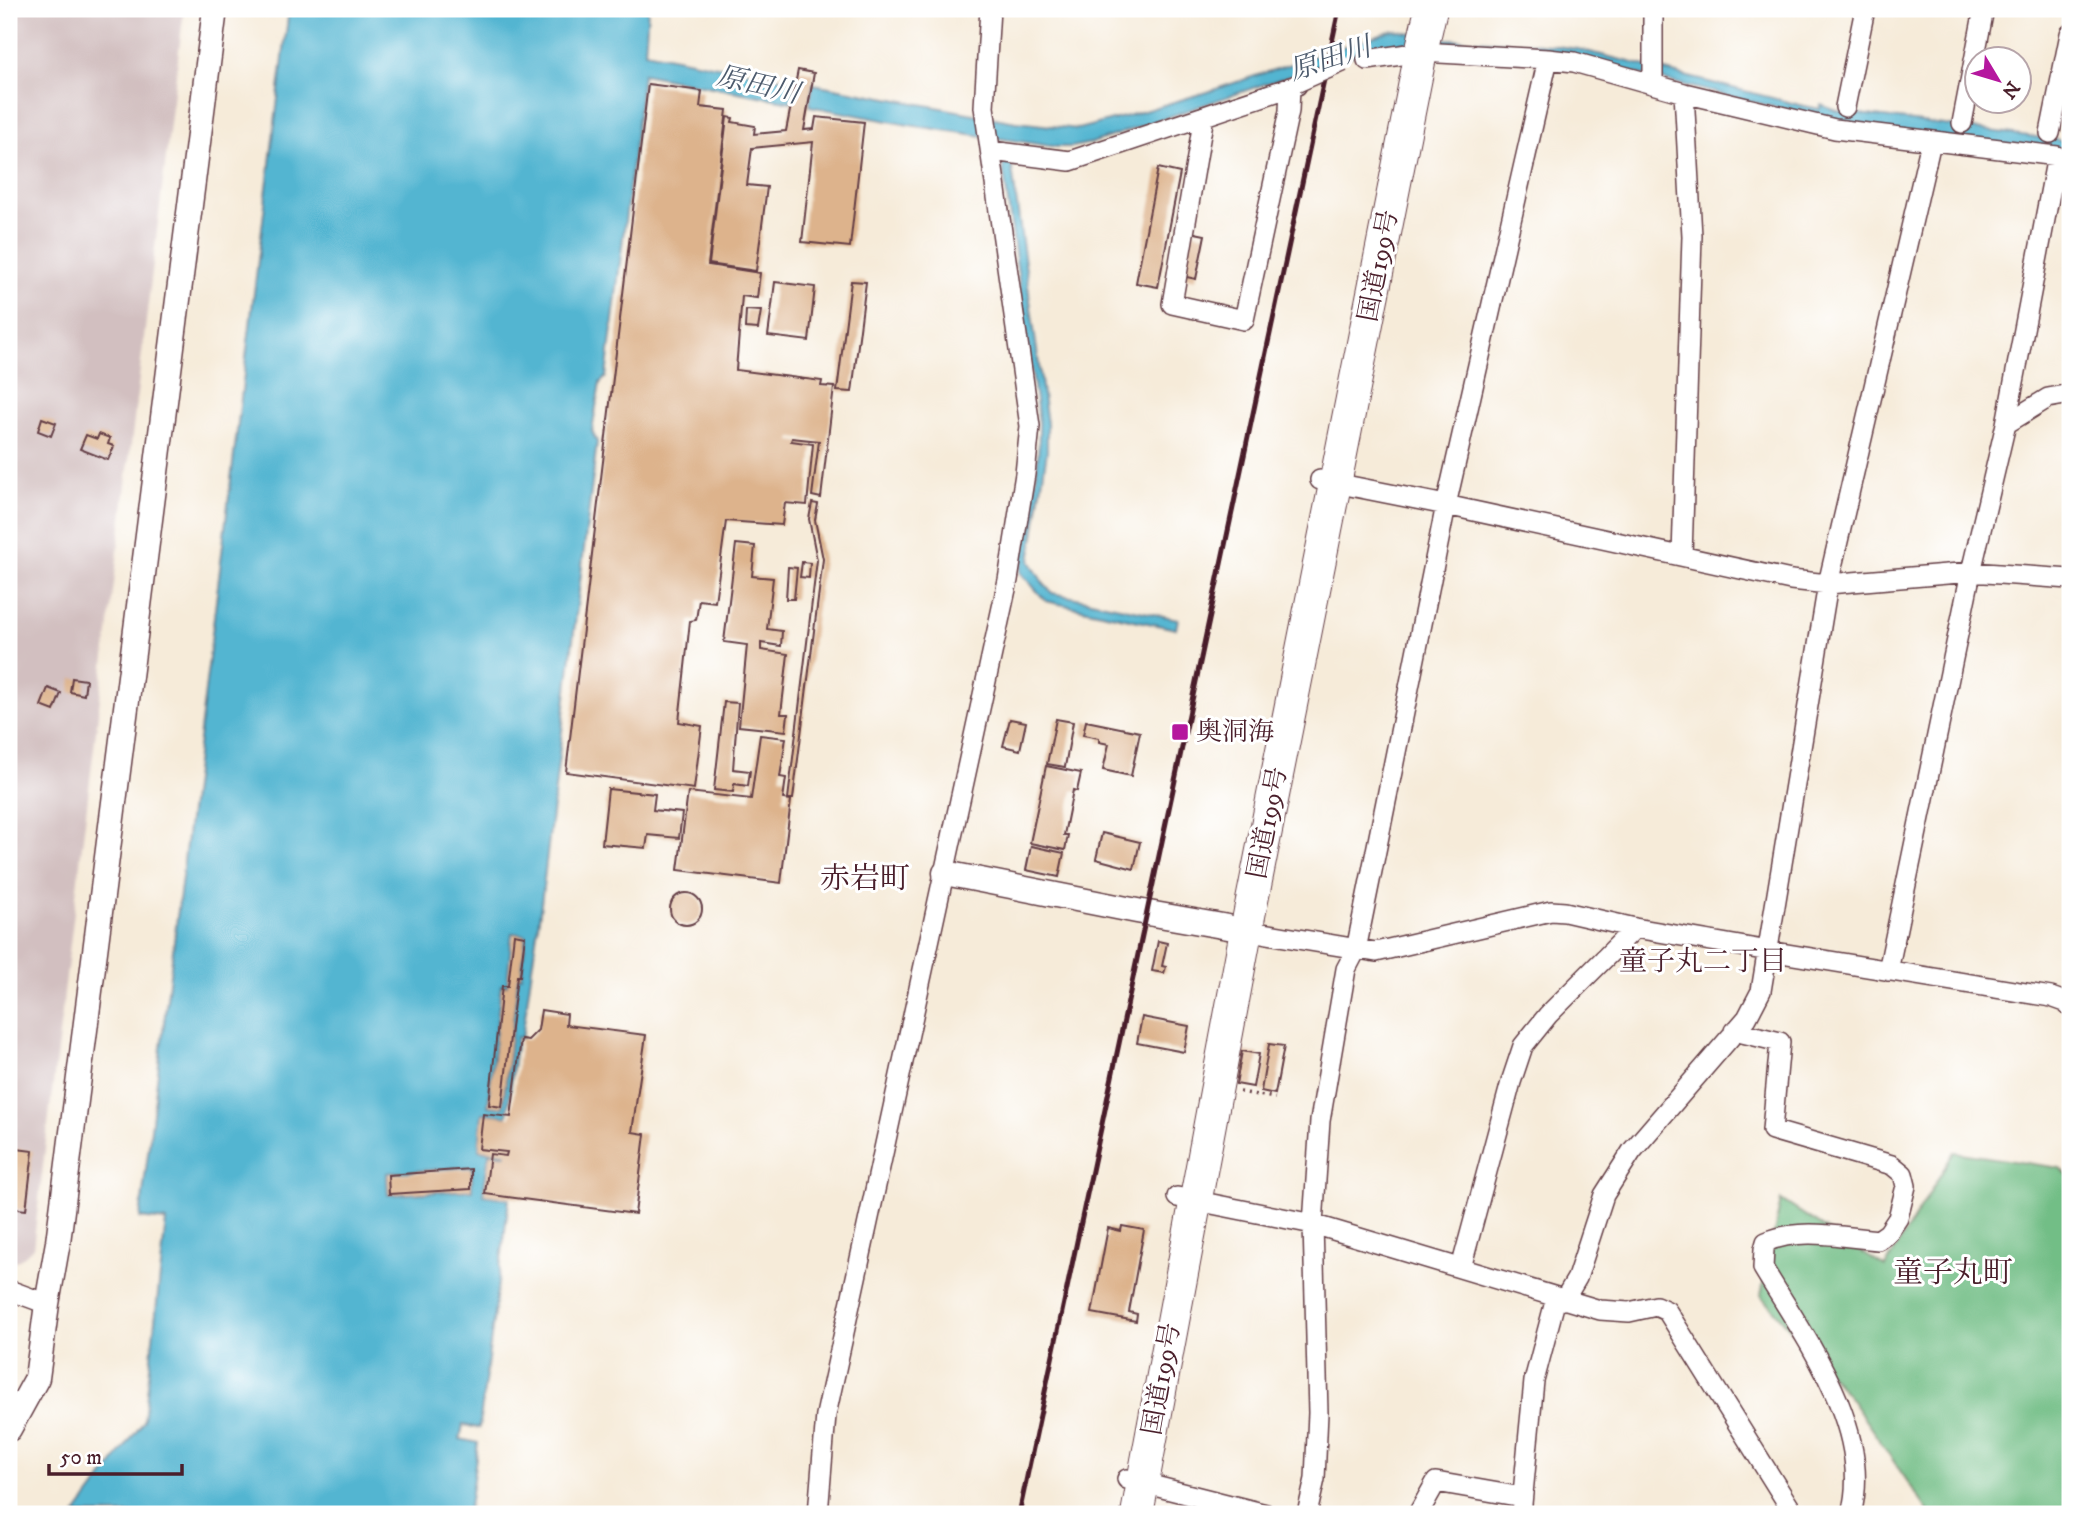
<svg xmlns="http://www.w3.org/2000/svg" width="2079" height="1523" font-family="'IM FELL DW Pica','Noto Serif JP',serif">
<rect width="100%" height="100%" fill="#fff"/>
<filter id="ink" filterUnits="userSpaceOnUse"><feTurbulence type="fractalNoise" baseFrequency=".0143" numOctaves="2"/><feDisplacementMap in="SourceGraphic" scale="14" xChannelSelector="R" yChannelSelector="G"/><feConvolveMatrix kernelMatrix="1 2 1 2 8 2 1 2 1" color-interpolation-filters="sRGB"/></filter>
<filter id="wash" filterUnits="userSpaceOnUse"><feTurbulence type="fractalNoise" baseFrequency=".00686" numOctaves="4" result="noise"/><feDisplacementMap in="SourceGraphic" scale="28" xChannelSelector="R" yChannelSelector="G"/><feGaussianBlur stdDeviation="1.57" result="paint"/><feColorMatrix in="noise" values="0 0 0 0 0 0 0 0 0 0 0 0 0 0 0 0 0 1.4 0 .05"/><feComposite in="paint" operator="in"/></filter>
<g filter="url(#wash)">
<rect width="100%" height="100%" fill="#f6ebd9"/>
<path fill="#d2bfc0" d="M 9,9 L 184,9 L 33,1248 L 21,1259 L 9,1264 Z"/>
<path fill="#72be86" stroke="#5e6e58" stroke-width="2" d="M 1954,1152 L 2060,1168 L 2070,1177 L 2070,1514 L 1930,1514 L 1850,1398 L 1761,1295 L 1781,1200 L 1885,1267 Z"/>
<path fill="#52b5d1" stroke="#4e6a7e" stroke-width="2" fill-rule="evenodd" d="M 289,9 L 648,9 L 645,52 L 795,81 L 791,102 L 643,74 L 606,377 L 600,383 L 592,431 L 597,442 L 541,904 L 522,1038 L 517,1037 L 507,1116 L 482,1113 L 479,1150 L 506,1153 L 506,1155 L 489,1153 L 483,1195 L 509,1199 L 479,1428 L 463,1425 L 460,1439 L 478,1443 L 468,1514 L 76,1514 L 144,1421 L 166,1221 L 140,1218 ZM 512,933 L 526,935 L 521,976 L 518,977 L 503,1107 L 488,1106 L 501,985 L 507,985 ZM 472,1167 L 472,1190 L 388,1195 L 387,1173 Z
M 1393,30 L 1447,39 L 1533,43 L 1578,49 L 1804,106 L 1820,109 L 1821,105 L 1837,111 L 2058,140 L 2070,146 L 2070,158 L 2064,154 L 1857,127 L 1577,59 L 1388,48 L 1341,58 L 1092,143 L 1072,147 L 1057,147 L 909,125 L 809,106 L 813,84 L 1016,122 L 1078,129 L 1124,117 L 1207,92 Z
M 1002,160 L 1011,161 L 1047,424 L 1047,451 L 1030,561 L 1043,583 L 1052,593 L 1178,619 L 1176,629 L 1046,601 L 1020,572 C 1030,523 1040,472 1039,422 Z"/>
<g id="blocks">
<path fill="#ddb38c" d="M 798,70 L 814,73 L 804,130 L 814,129 L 816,117 L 864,122 L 850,247 L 802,242 L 813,142 L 752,148 L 747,185 L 767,187 L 756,271 L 709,264 L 727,117 L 733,118 L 732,122 L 755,126 L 754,134 L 786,131 Z
M 648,84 L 702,91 L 700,107 L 727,110 L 708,265 L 760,273 L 757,298 L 742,296 L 736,370 L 822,381 L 821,386 L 834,387 L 821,498 L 812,496 L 819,441 L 792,438 L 791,441 L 813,444 L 807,505 L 785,503 L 782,525 L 726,521 L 715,602 L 699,600 L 696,620 L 690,621 L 679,722 L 702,726 L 694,789 L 566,772 Z
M 1158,168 L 1180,173 L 1158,287 L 1136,283 Z
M 1190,232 L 1205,235 L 1196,279 L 1182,276 Z
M 851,281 L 866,282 L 852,392 L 837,391 Z
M 775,282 L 815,287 L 809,341 L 768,336 Z
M 746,310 L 761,311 L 758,329 L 745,328 Z
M 42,418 L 56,423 L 51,436 L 38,431 Z
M 99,434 L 110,438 L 108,444 L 114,446 L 108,460 L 80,449 L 86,435 L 97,439 Z
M 812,503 L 818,504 L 815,520 L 823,559 L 793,799 L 788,799 L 817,560 L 809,519 Z
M 736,544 L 755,546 L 752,576 L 773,578 L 767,629 L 782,631 L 781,646 L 761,643 L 761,650 L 788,654 L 781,714 L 788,714 L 786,731 L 739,726 L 747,645 L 724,642 Z
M 802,562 L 810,563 L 809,578 L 800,577 Z
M 788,567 L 797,568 L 794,599 L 786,599 Z
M 72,678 L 86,680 L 84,695 L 70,692 Z
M 48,688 L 61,693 L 54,711 L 41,706 Z
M 724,702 L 738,703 L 733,769 L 750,771 L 748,786 L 734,784 L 733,792 L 714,790 Z
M 1010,719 L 1026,722 L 1020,750 L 1003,746 Z
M 1056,719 L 1073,722 L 1065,767 L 1047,764 Z
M 1086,721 L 1140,732 L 1131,776 L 1103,770 L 1109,744 L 1099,742 L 1099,738 L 1083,735 Z
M 760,735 L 786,738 L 780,777 L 786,778 L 783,799 L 791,800 L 781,883 L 678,870 L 688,792 L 751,799 Z
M 1046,766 L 1081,773 L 1077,791 L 1073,790 L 1064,835 L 1068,835 L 1065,850 L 1030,843 Z
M 608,789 L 655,794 L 653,810 L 682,813 L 679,838 L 648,835 L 646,848 L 602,844 Z
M 1102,833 L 1140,842 L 1134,869 L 1096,859 Z
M 1031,846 L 1064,853 L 1059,877 L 1026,870 Z
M670 909a16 16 0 1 1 32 0a16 16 0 1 1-32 0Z
M 514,934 L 525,936 L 520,976 L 517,976 L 502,1107 L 489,1105 L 502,986 L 508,986 Z
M 1158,941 L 1167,943 L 1162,966 L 1166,967 L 1164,973 L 1152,971 Z
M 541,1010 L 567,1014 L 566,1025 L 646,1035 L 632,1132 L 645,1134 L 635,1214 L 485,1194 L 490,1154 L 506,1156 L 507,1152 L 479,1149 L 483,1114 L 511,1117 L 521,1039 L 528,1040 L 538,1030 Z
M 1142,1017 L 1189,1026 L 1184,1052 L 1137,1043 Z
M 1269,1044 L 1284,1046 L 1275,1094 L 1261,1091 Z
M 1242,1051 L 1259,1054 L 1253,1087 L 1236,1084 Z
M 9,1148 L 33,1151 L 26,1210 L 9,1208 Z
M 471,1169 L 471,1189 L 389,1194 L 388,1175 Z
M 1122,1226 L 1144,1230 L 1129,1312 L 1137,1314 L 1136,1321 L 1092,1313 L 1108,1228 L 1121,1231 Z"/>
</g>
</g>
<g filter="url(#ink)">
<use href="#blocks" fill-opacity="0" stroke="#643e45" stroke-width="2"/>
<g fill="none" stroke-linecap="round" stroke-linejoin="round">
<g stroke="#643e45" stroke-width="22">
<path id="minor" d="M 1367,60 L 1421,52 L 1548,59 L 1574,62 L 1684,93 L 1835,129 L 2057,156 L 2006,424 L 1971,572 L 1888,971
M 1653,83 L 1653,9
M 1845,107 L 1865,9
M 1204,116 L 1172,304 L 1244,320 L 1289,111 L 1290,87
M 1962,123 L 1984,9
M 2050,133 L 2070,34
M 991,151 L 1070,161 L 1297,85
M 2006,424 L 2048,398 L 2070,394
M 1320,480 L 1446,505 L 1791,580 L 1828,584 L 1971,572 L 2070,579
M 1682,556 L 1692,236 L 1684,93
M 1238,929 L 1376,952 L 1551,911 L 1565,912 L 1635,928 L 1769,951 L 2051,997 L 2065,1002 L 2070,1007
M 1734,1031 L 1780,1042 L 1772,1130 L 1892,1165 L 1903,1174 L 1906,1186 L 1898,1218 L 1888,1233 L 1878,1240 C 1842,1237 1800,1227 1766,1242 L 1764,1249 L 1763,1268 C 1804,1336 1874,1430 1851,1514
M 1177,1197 L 1313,1224 L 1600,1310 L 1629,1312 L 1656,1306 L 1667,1311 L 1794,1514
M 1461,1268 L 1511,1082 L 1523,1046 L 1548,1015 L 1635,928
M 9,1290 L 47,1304
M 1564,1300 L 1577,1278 L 1604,1195 L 1632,1151 L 1747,1018 L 1761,991 L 1828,584 L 1931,142
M 1127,1479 L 1266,1514
M 818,1514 L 826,1415 L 1008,580 L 1025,474 L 1030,426 L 984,107 L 990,9
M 1307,1514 L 1315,1479 L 1318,1413 L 1313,1224 L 1320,1121 L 1346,969 L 1356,950 L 1359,935 L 1446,505 L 1548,59
M 1418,1514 L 1436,1482 L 1522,1497
M 1521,1514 L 1534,1381 L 1556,1298"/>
</g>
<g stroke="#643e45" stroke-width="27">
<path id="tertiary" d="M 945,873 L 1137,911 L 1228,927
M 9,1429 L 37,1378 L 47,1304 L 58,1242 L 215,9"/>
</g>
<g stroke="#643e45" stroke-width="34">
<path id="trunk" d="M 1137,1514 L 1246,931 L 1421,52 L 1431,9"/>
</g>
<path stroke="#643e45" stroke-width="3.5" stroke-dasharray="2 5" stroke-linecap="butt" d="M 1240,1092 L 1275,1098"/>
<use href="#minor" stroke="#fff" stroke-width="19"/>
<use href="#tertiary" stroke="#fff" stroke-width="24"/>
<use href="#trunk" stroke="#fff" stroke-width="32"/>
<path stroke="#4a1f2b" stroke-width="5" d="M 1019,1514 L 1339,9"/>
<g stroke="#643e45" stroke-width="17" stroke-linecap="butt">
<path id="pedestrian-bridge" d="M 1297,85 L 1344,64"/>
</g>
<use href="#pedestrian-bridge" stroke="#fff" stroke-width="14"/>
</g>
</g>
<rect fill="#b5179e" stroke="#fff" stroke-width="2.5" x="1171" y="723" width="18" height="18" rx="3.5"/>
<g text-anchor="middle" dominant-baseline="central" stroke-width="6" stroke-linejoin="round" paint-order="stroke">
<g font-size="26" fill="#4a1f2b" stroke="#fff">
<text transform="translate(1379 266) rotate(-79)">国道199号</text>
<text transform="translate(1268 823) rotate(-79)">国道199号</text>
<text transform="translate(1162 1379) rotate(-80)">国道199号</text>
</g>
<g font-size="26" fill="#4a1f2b" stroke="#fff" text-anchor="start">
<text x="1196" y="732">奥洞海</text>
</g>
<g font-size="28" font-style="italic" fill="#4d5b6d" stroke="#fff">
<text transform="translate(1330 59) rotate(-18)">原田川</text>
<text transform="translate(758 85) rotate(13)">原田川</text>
</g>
<g font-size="28" fill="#4a1f2b" stroke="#fff">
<text x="1703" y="961">童子丸二丁目</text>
</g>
<g font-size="30" fill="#4a1f2b" stroke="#fff">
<text x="865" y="879">赤岩町</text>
<text x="1953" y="1273">童子丸町</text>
</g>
</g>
<rect width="2079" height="1523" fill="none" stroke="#fff" stroke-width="35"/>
<g transform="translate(1998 80) rotate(128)"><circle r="33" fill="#ffffff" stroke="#b7a5aa" stroke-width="2"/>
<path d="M0-5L12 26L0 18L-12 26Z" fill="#b5179e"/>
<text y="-10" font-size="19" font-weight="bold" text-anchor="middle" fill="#4a1f2b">N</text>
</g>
<path d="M49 1464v10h133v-10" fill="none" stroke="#4a1f2b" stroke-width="3.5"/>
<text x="60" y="1464" font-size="21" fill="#4a1f2b" stroke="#ffffff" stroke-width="5" paint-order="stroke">50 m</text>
</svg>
